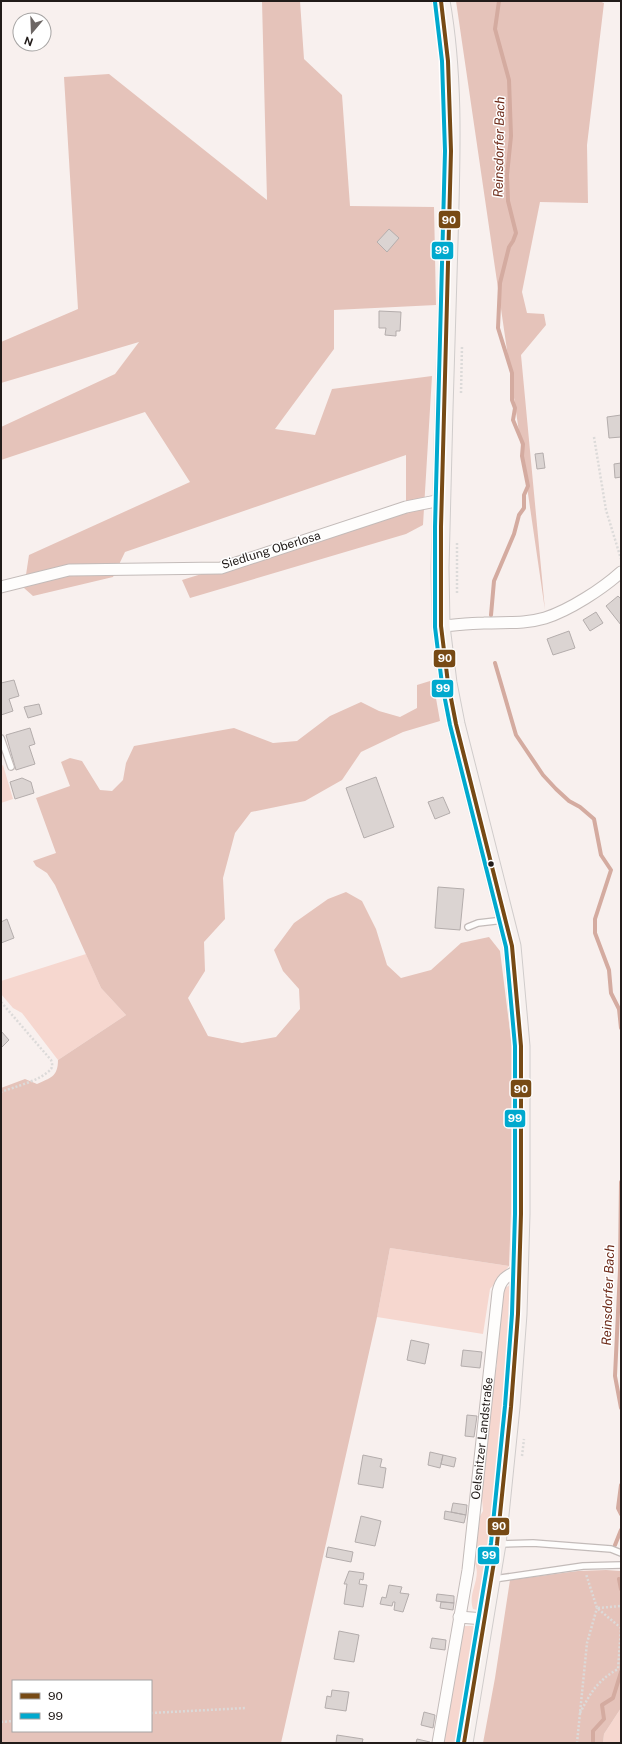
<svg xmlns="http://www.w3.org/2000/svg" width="622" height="1744" font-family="'Public Sans',sans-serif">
<rect width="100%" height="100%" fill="#f8f0ee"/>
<path fill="#f6d7cf" d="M 3,765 L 13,799 L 1,803 L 1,766 Z
M 86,954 L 101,988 L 126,1015 L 58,1060 L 22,1013 L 13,1008 L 1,994 L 1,981 Z
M 390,1248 L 509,1266 L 490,1289 L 483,1334 L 377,1317 Z
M 510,1285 L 498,1473 L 477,1610 L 473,1609 C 467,1592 483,1578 474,1561 L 479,1518 L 483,1511 L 481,1485 L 494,1374 L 497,1365 L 496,1357 L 502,1296 L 505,1288 Z
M 462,1626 L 473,1626 L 474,1629 L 455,1743 L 440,1743 Z
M 621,1708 L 621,1743 L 603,1743 L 604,1734 Z"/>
<path fill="#e5c3ba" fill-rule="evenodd" d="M 262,1 L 300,1 L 304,59 L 342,95 L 350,206 L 434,207 L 436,305 L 334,310 L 334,349 L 275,429 L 315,435 L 332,389 L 432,376 L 423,525 L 406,534 L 190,598 L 182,580 L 406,511 L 406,455 L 125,552 L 113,577 L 33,596 L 24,588 L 29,555 L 190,482 L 145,412 L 1,460 L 1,427 L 115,374 L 139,342 L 1,383 L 1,342 L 78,309 L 64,77 L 109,74 L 267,200 Z
M 456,1 L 599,1 L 604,3 L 587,145 L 588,203 L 540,202 L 522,292 L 527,313 L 544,314 L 546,325 L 521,355 L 545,610 Z
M 430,681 L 434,687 L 440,721 L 403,732 L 361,752 L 342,780 L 305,801 L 251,812 L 235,833 L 223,878 L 225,919 L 204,942 L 205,971 L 188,998 L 208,1036 L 242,1043 L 276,1037 L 300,1009 L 299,989 L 283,971 L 274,950 L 294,923 L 328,899 L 346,892 L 362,901 L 376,929 L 387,965 L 401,978 L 431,970 L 461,943 L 489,937 L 500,951 L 512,1047 L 511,1213 L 509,1266 L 390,1248 L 377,1317 L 281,1743 L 1,1743 L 1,1088 L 25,1079 L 37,1084 C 50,1078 58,1077 58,1060 L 126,1015 L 101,988 L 55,885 L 47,873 L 36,866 L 33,861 L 56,853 L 36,798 L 70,786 L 61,762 L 70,758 L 82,761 L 100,790 L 112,791 L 123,780 L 126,763 L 134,746 L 234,728 L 273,743 L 297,741 L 330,716 L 361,702 L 379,711 L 400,717 L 417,708 L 417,685 ZM 13,1681 L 151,1681 L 151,1731 L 13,1731 Z
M 606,1570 L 621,1571 L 621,1708 L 604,1734 L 603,1743 L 483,1743 L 495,1678 L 510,1580 L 578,1571 Z"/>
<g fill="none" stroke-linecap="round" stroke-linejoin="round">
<path stroke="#d4aba0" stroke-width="4" d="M 491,615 L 494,581 L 514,534 L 519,515 L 524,508 L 524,495 L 528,486 L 522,456 L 523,444 L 513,420 L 515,408 L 512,400 L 512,373 L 498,328 L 500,283 L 509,247 L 513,241 L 516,233 L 508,201 L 507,175 L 511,136 L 509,80 L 495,29 L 499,1
M 495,663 L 516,735 L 543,775 L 556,789 L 569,801 L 580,807 L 594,819 L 601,855 L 611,870 L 595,919 L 595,933 L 609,970 L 611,993 L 619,1009 L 621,1028
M 621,1182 L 620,1270 L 615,1376 L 621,1408
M 621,1485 L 618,1508 L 621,1514
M 615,1545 L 621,1530
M 619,1579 L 621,1589
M 593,1743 L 593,1731 L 604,1719 L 602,1705 L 613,1698 L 621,1672"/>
</g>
<path fill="#dbd4d2" stroke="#b4adac" d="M 389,229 L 399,238 L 387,252 L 377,242 Z
M 379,311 L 401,312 L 400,331 L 396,331 L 396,336 L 385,335 L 386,328 L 379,328 Z
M 621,415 L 621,437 L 609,438 L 607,417 Z
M 543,453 L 545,468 L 537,469 L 535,454 Z
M 621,463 L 621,477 L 615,478 L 614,464 Z
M 618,596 L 621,599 L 621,625 L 606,606 Z
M 596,612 L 603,623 L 590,631 L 583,620 Z
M 569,631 L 575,648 L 553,655 L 547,639 Z
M 14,680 L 19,696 L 9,699 L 13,711 L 1,715 L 1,683 Z
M 39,704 L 42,714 L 28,718 L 24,707 Z
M 30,728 L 35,744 L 29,746 L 35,764 L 16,770 L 6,735 Z
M 376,777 L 394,827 L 364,838 L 346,788 Z
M 22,778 L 31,782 L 34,793 L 15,799 L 10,782 Z
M 443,797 L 450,813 L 435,819 L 428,802 Z
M 438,887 L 464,889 L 460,930 L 435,928 Z
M 7,919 L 14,938 L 1,943 L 1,922 Z
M 1,1031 L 9,1040 L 2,1047 L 1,1046 Z
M 411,1340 L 429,1344 L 425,1364 L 407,1360 Z
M 463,1350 L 482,1352 L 480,1368 L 461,1366 Z
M 467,1415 L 477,1416 L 474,1437 L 465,1436 Z
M 430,1452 L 443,1455 L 440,1468 L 428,1465 Z
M 363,1455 L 382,1459 L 380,1467 L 386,1468 L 383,1488 L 358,1484 Z
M 443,1455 L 456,1458 L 454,1467 L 441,1464 Z
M 453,1503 L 467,1505 L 466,1515 L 451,1512 Z
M 445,1511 L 466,1515 L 464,1523 L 444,1519 Z
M 361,1516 L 381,1521 L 375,1546 L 355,1542 Z
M 328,1547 L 353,1552 L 351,1562 L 326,1557 Z
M 349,1571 L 364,1573 L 363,1580 L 360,1579 L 359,1584 L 367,1585 L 363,1607 L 344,1604 L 347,1584 L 344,1584 Z
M 389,1585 L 402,1587 L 400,1593 L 409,1594 L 403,1612 L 394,1610 L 395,1602 L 393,1602 L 392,1606 L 380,1604 L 382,1597 L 386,1598 Z
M 437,1594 L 454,1596 L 454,1603 L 436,1601 Z
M 441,1602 L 454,1603 L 453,1610 L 440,1608 Z
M 339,1631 L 359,1635 L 354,1662 L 334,1659 Z
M 432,1638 L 446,1640 L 445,1650 L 430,1648 Z
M 332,1690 L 349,1692 L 346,1711 L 325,1708 L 327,1696 L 331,1697 Z
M 424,1712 L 435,1715 L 433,1728 L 421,1725 Z
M 337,1735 L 363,1739 L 362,1743 L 336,1743 Z
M 417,1739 L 430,1742 L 430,1743 L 416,1743 Z"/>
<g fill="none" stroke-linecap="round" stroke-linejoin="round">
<g stroke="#c3bbb9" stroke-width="8">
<path id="service" d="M 1,738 L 11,767
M 468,927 L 478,923 L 504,920
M 498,1544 L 533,1543 L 611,1549 L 621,1553
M 494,1579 L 583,1566 L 621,1565"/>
</g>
<g stroke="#c3bbb9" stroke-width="13">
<g id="minor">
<path d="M 1,587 L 69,570 L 221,568 L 406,507 L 441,500"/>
<path d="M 441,626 C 456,625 470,623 484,623 C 505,622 525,624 545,618 C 570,610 602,589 621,572"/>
<path d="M 459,1617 L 484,1619"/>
<path id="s1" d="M 438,1743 L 468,1570 L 498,1292 C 501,1278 507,1276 519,1270"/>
</g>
</g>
<g stroke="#d0cccb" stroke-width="19">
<path id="primary" d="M 441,1 C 455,80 451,162 449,242 C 446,351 442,459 440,568 L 441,626 L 448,683 L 456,724 L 512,946 L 521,1046 L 521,1214 L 518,1314 L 511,1407 L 497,1544 L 464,1743"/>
</g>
<path stroke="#dcdad9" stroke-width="2.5" stroke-dasharray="2 2" stroke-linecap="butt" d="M 461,393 L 462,346
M 594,437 L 606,510 L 621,559
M 457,593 L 457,542
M 1,1002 L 51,1060 C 52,1063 53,1066 51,1069 C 42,1080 14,1087 1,1092
M 522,1456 L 524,1439
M 598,1608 L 621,1606
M 151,1713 L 246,1708
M 580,1713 C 591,1692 597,1681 618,1669 L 621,1628 L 597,1608 L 586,1574
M 1,1722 L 13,1721
M 577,1743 L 587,1643 L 597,1608"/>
<use href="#service" stroke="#fefdfc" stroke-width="5.5"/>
<use href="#minor" stroke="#fefdfc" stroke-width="11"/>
<use href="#primary" stroke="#f7f1ef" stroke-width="17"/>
<g stroke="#fff" stroke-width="7">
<path id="bus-1" d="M 441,1 L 448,61 L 451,151 L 441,527 L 441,626 L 448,683 L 456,724 L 512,946 L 521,1046 L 521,1214 L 518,1314 L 511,1407 L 497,1544 L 464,1743"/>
</g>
<g stroke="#fff" stroke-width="7">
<path id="bus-2" d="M 435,2 L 442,61 L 445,151 L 435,527 L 435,627 L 442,684 L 450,725 L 506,947 L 515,1046 L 515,1214 L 512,1314 L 505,1406 L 491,1543 L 458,1742"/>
</g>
<use href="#bus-1" stroke="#774a15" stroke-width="4"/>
<use href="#bus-2" stroke="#00a9ce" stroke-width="4"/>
</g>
<circle fill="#211b19" stroke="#fff" stroke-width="1.5" cx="491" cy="864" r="3.5"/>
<g text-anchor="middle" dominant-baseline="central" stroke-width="3" stroke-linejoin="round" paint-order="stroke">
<g font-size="12" fill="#211b19" stroke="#fff">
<text transform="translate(271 550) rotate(-17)">Siedlung Oberlosa</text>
<text stroke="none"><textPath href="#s1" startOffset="308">Oelsnitzer Landstraße</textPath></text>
</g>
<g font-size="13" font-style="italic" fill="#6d2a18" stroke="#fff">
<text transform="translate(499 147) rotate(-89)">Reinsdorfer Bach</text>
<text transform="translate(608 1295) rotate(-88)">Reinsdorfer Bach</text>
</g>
</g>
<g stroke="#fff" stroke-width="1.5">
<rect x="438" y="210" width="23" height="19" rx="4" fill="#774a15"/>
<rect x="431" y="241" width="23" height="19" rx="4" fill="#00a9ce"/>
<rect x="433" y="649" width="23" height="19" rx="4" fill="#774a15"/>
<rect x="431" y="679" width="23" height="19" rx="4" fill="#00a9ce"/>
<rect x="510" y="1079" width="22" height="19" rx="4" fill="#774a15"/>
<rect x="504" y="1109" width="22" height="19" rx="4" fill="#00a9ce"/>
<rect x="487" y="1517" width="23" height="19" rx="4" fill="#774a15"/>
<rect x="477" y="1546" width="23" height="19" rx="4" fill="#00a9ce"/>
</g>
<g font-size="11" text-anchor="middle" font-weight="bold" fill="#fff">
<text x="449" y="224">90</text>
<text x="442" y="254">99</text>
<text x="445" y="662">90</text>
<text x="443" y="692">99</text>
<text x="521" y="1093">90</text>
<text x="515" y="1122">99</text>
<text x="499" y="1530">90</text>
<text x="489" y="1559">99</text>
</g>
<rect width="622" height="1744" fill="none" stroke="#211b19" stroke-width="4"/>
<rect x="12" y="1680" width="140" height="52" fill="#ffffff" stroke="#a6a4a3"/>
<rect x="20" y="1693" width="20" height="6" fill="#774a15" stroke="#a6a4a3"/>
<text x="48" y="1700" font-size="12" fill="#211b19">90</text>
<rect x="20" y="1713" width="20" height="6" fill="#00a9ce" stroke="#a6a4a3"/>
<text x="48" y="1720" font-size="12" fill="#211b19">99</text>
<g transform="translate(32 32) rotate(199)"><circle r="19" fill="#ffffff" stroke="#a6a4a3"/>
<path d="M0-3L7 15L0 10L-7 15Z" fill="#6c6664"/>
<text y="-6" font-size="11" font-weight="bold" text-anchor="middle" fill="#211b19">N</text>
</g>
</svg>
